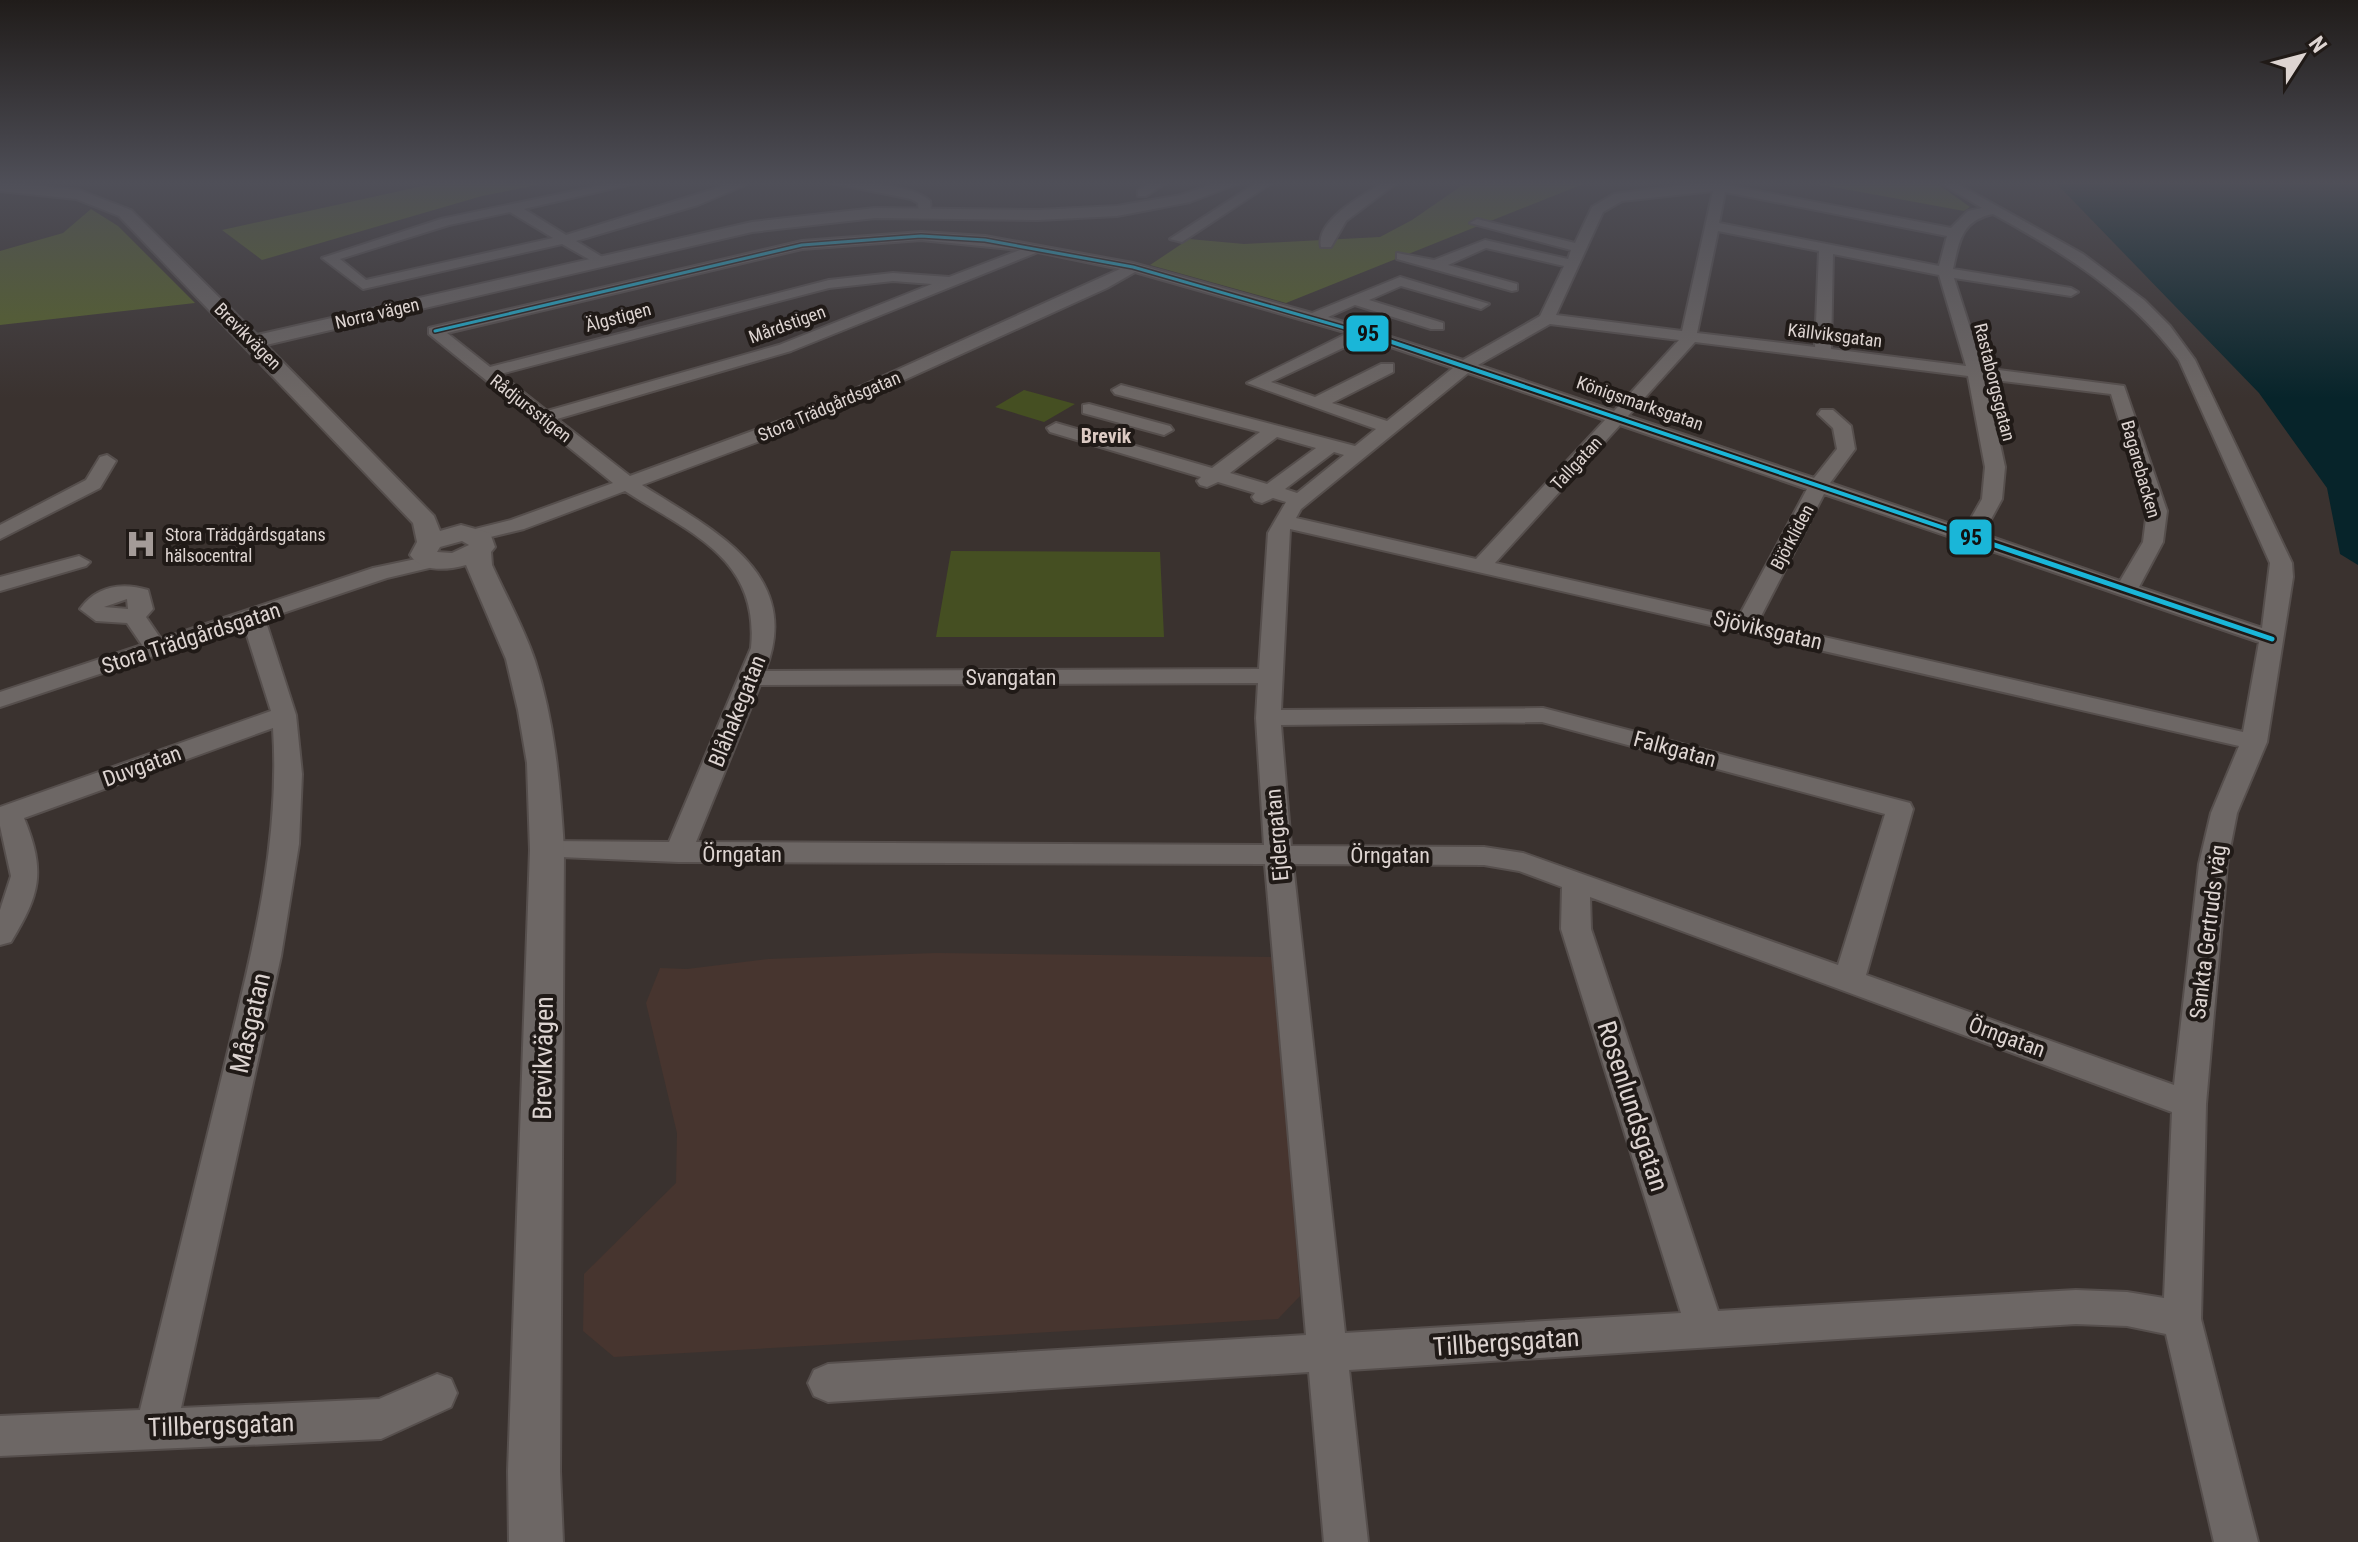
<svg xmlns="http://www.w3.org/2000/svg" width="2358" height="1542" font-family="'Roboto Condensed',sans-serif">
<rect width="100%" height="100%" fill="#3a322f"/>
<path fill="#47352f" d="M 936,953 L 1275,957 L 1300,1296 L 1278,1319 L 614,1357 L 583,1331 L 584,1274 L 676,1183 L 677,1133 L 646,1003 L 660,968 L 687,969 L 768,959 Z"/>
<path fill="#454f22" d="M 1024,390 L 1075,404 L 1044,422 L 995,407 Z
M 951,551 L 1160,552 L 1164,637 L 936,637 Z"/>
<path fill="#576426" d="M 441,182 L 553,182 L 482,196 L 262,260 L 222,230 Z
M 1467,182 L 1588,182 L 1286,303 L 1150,265 L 1189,239 L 1244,244 L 1380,237 L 1412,220 Z
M 1806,182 L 1935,182 L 1970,207 L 1964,211 Z
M 91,209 L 118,226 L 195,303 L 0,325 L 0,251 L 63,233 Z"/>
<path fill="#07242a" d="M 2055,182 L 2358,182 L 2358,565 L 2340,554 L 2327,488 L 2259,393 Z"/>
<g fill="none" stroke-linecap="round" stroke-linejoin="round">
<g stroke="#564f4d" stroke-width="4">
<path id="minor" d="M 617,182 L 640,182 L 524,209 L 566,235 L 724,186 L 716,182 L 745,185 L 698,205 L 576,241 L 604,258 L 604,264 L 599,265 L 562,244 L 363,289 L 322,258 L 441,219 ZM 510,212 L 553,238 L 366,280 L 340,259 L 449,225 Z
M 827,182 C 853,182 911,183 930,201 L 931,212 L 919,215 L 918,203 L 911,199 Z
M 1152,182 L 1167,182 L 1146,196 L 1138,196 L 1138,190 Z
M 1258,182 L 1273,182 L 1182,242 L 1170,239 Z
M 1384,182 L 1398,182 L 1346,221 L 1331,247 L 1321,247 C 1315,220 1364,195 1384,182 Z
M 1710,182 L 1951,228 L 1968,211 L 1982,208 L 1939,182 L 1954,182 L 2083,254 L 2144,300 L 2170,326 L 2195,360 L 2292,563 L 2293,577 L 2267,742 L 2237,813 L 2227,864 L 2206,1104 L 2201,1319 L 2258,1542 L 2214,1542 L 2166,1334 L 2127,1326 L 2076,1324 L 1349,1370 L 1368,1542 L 1324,1542 L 1309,1372 L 828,1402 L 814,1396 L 808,1383 L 814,1370 L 828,1364 L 1306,1335 L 1265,864 L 678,862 L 537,856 L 533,850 L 537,844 L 547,841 L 669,842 L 751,648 C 760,558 690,533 625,491 L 524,529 L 474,541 L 467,539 L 464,535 L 467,531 L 511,520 L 613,483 L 429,334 L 429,328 L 802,241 L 921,232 L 985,236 L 1133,263 L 1312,313 L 1400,277 L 1489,304 L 1481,309 L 1401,286 L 1369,300 L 1443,323 L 1443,329 L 1431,329 L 1355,305 L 1328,317 L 1463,360 L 1540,316 L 1564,266 L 1486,248 L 1448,265 L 1517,284 L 1517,290 L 1512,291 L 1397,259 L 1397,253 L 1434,260 L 1485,240 L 1568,259 L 1571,250 L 1470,223 L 1477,219 L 1575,243 L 1592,207 L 1614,194 ZM 1713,191 L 1682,331 L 1556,315 L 1603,212 L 1622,201 ZM 1725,192 L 1947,236 L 1939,266 L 1719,223 ZM 1993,214 C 2064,253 2130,294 2179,360 L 2270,563 L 2262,628 L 2139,587 L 2163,542 L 2167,511 L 2124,386 L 1983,368 L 1954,278 L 2071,296 L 2078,292 L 2071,288 L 1953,269 C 1959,241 1962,220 1993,214 ZM 1718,231 L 1819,251 L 1815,347 L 1697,333 ZM 921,240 L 1020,250 L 949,277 L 893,273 L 829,280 L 490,367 L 447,333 L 802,249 ZM 1038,252 L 1120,269 L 804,412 L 630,476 L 557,419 L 791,351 ZM 1833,254 L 1939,275 L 1966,366 L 1831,349 ZM 1135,272 L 1348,333 L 1247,383 L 1376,429 L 1355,446 L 1121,385 L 1112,390 L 1115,394 L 1260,432 L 1212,468 L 1056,423 L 1047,428 L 1050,432 L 1201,477 L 1197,481 L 1200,485 L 1207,487 L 1218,482 L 1255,493 L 1252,497 L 1255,501 L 1262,503 L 1273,498 L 1286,502 L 1268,533 L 1259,669 L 765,671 C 805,573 711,529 642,485 L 816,420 L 1107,288 ZM 893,281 L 932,284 L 779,345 L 547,411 L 500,374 L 829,288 ZM 1550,324 L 1679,340 L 1614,411 L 1478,365 ZM 1364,338 L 1453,368 L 1387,421 L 1332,403 L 1393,372 L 1393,364 L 1381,364 L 1315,397 L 1271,382 ZM 1695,342 L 1968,376 L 1985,467 L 1982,499 L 1965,529 L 1830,483 L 1855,449 L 1851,426 L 1833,410 L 1821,410 L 1818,414 L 1833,428 L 1837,449 L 1814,478 L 1628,416 ZM 1468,373 L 1605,420 L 1476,559 L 1296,518 L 1301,509 ZM 1986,379 L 2111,394 L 2147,511 L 2143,542 L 2120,581 L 1983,534 L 2002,499 L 2005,467 ZM 1620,425 L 1807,489 L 1738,618 L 1495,563 ZM 1277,437 L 1316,448 L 1267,484 L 1230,473 ZM 1334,452 L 1344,455 L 1297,493 L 1285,489 ZM 1824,494 L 2259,642 L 2243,732 L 1758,622 ZM 1290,529 L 2239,746 L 2211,813 L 2199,864 L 2174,1085 L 1866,975 L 1913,809 L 1910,803 L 1543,708 L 1281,710 ZM 1258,683 L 1256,718 L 1264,845 L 696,842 L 760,685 ZM 1542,722 L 1885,814 L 1838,965 L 1523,853 L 1484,847 L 1291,846 L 1281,725 ZM 1293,864 L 1484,865 L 1519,871 L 1562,887 L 1561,929 L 1681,1313 L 1345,1333 ZM 1590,897 L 2172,1112 L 2164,1298 L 2127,1292 L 2076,1290 L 1718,1311 L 1591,929 Z
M 1089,404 L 1170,426 L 1173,430 L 1164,435 L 1083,413 L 1083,405 Z
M 107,455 L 116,461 L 100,488 L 0,539 L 0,525 L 86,480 L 100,457 Z
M 435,555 L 446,561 L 442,565 L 387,578 L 265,619 L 296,715 L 302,774 L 299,844 L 281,956 L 181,1408 L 379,1399 L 437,1374 L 451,1379 L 457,1393 L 451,1407 L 381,1439 L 0,1456 L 0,1416 L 140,1410 C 167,1300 194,1190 221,1080 C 249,964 281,848 273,728 L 24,818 C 46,872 40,894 11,942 L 0,945 L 0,910 L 11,876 L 0,826 L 0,807 L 271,711 L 244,626 L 0,707 L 0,692 L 142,645 L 127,623 L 96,621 L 80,609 C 96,586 122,582 148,590 L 153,609 L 146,617 L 161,639 L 373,568 ZM 127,599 L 128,609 L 104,607 Z
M 79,556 L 90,562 L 86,566 L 0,591 L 0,577 Z"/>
</g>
<g stroke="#564f4d" stroke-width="4">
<path id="tertiary" d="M 0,182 L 79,190 L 131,210 L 257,335 L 752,222 L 875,208 L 1038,210 L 1117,206 L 1181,195 L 1219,182 L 1242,182 L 1190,202 L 1117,216 L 1038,220 L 875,218 L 752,232 L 266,345 L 434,516 L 440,531 L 461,525 L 490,533 L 495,547 L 491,552 L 492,565 C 506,596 524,628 535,661 C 555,723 560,785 564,850 L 560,1471 L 563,1542 L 509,1542 L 508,1471 L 530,850 L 527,763 L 518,710 L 506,659 L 466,565 C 448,570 422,573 410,555 L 417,542 L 413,523 L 119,216 L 76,199 L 0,191 ZM 462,541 L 469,545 L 452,553 L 437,552 L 440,547 Z"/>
</g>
<use href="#minor" fill="#6d6765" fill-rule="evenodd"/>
<use href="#tertiary" fill="#6d6765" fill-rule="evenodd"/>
<g stroke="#201a17" stroke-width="6">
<path id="bus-1-far2" d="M 435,331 L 802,245 L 921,236 L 985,240 L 1133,267 L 1380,338"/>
</g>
<g stroke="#201a17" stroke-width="8">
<path id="bus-1-far1" d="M 1374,336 L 1968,536"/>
</g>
<g stroke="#201a17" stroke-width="10">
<path id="bus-1" d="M 1962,534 L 2272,639"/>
</g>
<use href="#bus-1-far2" stroke="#1ab6d8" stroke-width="3"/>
<use href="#bus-1-far1" stroke="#1ab6d8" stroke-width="4"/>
<use href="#bus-1" stroke="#1ab6d8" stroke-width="5"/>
</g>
<linearGradient id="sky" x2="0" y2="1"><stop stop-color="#201c1a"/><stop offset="0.46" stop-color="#4f4f58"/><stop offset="1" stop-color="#4f4f58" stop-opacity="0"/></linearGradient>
<rect width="2358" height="398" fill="url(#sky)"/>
<defs>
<g id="hospital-bare" transform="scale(2.4)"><path d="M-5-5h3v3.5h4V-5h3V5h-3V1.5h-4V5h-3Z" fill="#a49b98" stroke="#201a17" stroke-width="2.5" paint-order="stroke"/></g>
</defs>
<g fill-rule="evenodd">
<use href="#hospital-bare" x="141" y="544"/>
</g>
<g text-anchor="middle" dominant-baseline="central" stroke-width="8" stroke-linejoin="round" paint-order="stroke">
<g font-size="18" fill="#ddd4d1" stroke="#201a17">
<text transform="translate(377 313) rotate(-13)">Norra vägen</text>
<text transform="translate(618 317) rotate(-15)">Älgstigen</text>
<text transform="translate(787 324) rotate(-20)">Mårdstigen</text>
<text transform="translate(1835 335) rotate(7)">Källviksgatan</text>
<text transform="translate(248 336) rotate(45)">Brevikvägen</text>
<text transform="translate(1995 382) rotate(76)">Rastaborgsgatan</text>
<text transform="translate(1640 403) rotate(19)">Königsmarksgatan</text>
<text transform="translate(829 406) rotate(-23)">Stora Trädgårdsgatan</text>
<text transform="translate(531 408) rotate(38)">Rådjursstigen</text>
<text transform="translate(1576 463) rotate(-47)">Tallgatan</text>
<text transform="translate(2141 469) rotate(74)">Bagarebacken</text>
<text transform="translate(1792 537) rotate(-62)">Björkliden</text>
</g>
<g font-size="18" fill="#ddd4d1" stroke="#201a17" text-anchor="start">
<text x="165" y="534">Stora Trädgårdsgatans<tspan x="165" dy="21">hälsocentral</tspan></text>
</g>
<g font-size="20" font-weight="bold" fill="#dccac3" stroke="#201a17">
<text x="1106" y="436">Brevik</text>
</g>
<g font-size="22" fill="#ddd4d1" stroke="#201a17">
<text transform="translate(1768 630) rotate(13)">Sjöviksgatan</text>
<text transform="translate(191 638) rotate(-18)">Stora Trädgårdsgatan</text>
<text x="1011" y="677">Svangatan</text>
<text transform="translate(737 711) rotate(-68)">Blåhakegatan</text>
<text transform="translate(1675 749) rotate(15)">Falkgatan</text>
<text transform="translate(142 766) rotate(-20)">Duvgatan</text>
<text transform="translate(1277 835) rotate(-95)">Ejdergatan</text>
<text x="742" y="854">Örngatan</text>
<text x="1390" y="855">Örngatan</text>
<text transform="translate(2208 932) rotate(-83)">Sankta Gertruds väg</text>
<text transform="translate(2007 1037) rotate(20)">Örngatan</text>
</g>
<g font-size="26" fill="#ddd4d1" stroke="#201a17">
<text transform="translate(250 1023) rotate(-77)">Måsgatan</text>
<text transform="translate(543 1058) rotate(-89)">Brevikvägen</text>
<text transform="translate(1633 1106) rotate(72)">Rosenlundsgatan</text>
<text transform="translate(1506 1342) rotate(-4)">Tillbergsgatan</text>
<text transform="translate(221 1425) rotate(-2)">Tillbergsgatan</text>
</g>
</g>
<g stroke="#201a17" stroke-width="3">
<rect x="1345" y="314" width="45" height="39" rx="8" fill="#1ab6d8"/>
<rect x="1948" y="518" width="45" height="38" rx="8" fill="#1ab6d8"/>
</g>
<g font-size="22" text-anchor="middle" font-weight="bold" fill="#111">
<text x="1368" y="341">95</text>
<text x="1971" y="545">95</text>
</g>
<g transform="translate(2302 56) rotate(54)" stroke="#201a17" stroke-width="6" paint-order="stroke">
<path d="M0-6L14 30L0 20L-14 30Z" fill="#ddd4d1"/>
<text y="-12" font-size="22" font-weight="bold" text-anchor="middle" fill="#ddd4d1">N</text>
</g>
</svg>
